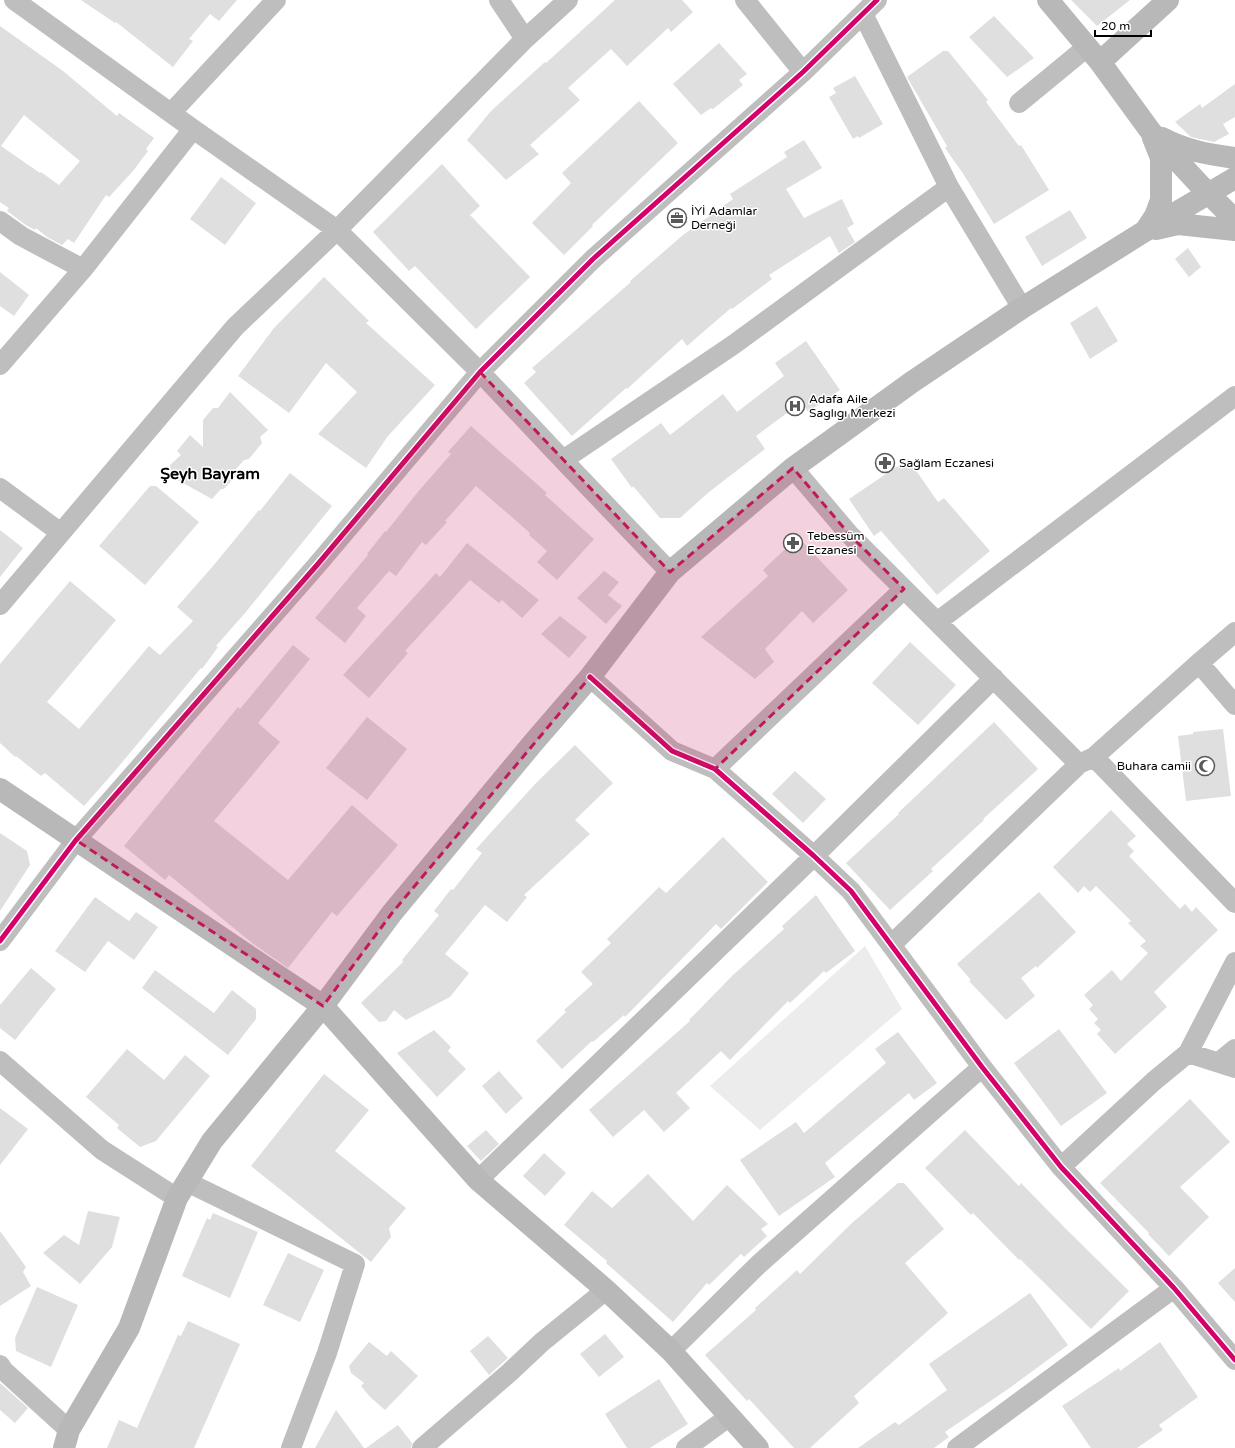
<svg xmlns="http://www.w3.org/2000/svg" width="1235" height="1448" font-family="'Varela Round',sans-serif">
<rect width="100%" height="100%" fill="#fff"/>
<path fill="#ececec" d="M 865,946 L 902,1009 L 760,1130 L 710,1086 Z"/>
<path fill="#dfdfdf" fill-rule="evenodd" d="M 81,0 L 237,0 L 219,21 L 210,14 L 189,39 L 193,41 L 173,67 L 116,22 L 115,23 Z
M 615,0 L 682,0 L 693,12 L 671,32 L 668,28 L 627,66 L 611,49 L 568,88 L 580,100 L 530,145 L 539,154 L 506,180 L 467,140 L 491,111 L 545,62 L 546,63 Z
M 1071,0 L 1130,0 L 1097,26 Z
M 994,16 L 1034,58 L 1007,77 L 969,37 Z
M 0,26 L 63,71 L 117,116 L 119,113 L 154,138 L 146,149 L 148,151 L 133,171 L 109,197 L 106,195 L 74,243 L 68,239 L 62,245 L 47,237 L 36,228 L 35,230 L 27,226 L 7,211 L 9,208 L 0,202 ZM 24,115 L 80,161 L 59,185 L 41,172 L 40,173 L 1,146 Z
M 719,43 L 747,74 L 739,80 L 743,85 L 713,109 L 711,108 L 701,115 L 673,84 Z
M 943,51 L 948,51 L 988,100 L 986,102 L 1019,146 L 1021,145 L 1049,190 L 994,224 L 964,175 L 945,148 L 947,146 L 907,77 Z
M 855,76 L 883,124 L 859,138 L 858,136 L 853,139 L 829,97 L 836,93 L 833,88 Z
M 1235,84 L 1235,117 L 1223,124 L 1229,134 L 1214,142 L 1200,139 L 1191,137 L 1175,122 L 1200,104 L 1202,108 Z
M 639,101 L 678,143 L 592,225 L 593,226 L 564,255 L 532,223 L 571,183 L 562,173 Z
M 804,140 L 822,168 L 786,189 L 804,218 L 842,199 L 854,224 L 847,228 L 855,242 L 839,253 L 830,236 L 769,275 L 772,279 L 732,309 L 731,308 L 687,346 L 682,339 L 627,389 L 626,388 L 572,436 L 524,383 L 536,372 L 532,368 L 631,282 L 630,281 L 683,235 L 733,199 L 730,194 L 787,157 L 784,152 Z
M 442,164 L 480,206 L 470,215 L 530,277 L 476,329 L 415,266 L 409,271 L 373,232 Z
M 221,177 L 256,203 L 225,245 L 190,219 Z
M 1070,210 L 1087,238 L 1042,266 L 1025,237 Z
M 1188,248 L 1201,267 L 1189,277 L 1175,259 Z
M 0,272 L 29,295 L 14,316 L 0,306 Z
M 324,277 L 369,321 L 366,323 L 435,385 L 388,436 L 366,468 L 318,434 L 357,392 L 326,363 L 289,413 L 238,376 L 274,328 Z
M 1097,306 L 1118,341 L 1090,359 L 1070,323 Z
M 806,341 L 840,390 L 808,412 L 802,402 L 756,436 L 765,449 L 709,492 L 680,518 L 660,518 L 633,486 L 632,488 L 611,459 L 661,423 L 670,435 L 723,394 L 737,412 L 784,376 L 775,363 Z
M 230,392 L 268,430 L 260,437 L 262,443 L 249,459 L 244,460 L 236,469 L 237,474 L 224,489 L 221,489 L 212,499 L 172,477 L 170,465 L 181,455 L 177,451 L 190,435 L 203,447 L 203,420 L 213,408 L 218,408 Z
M 471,426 L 547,493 L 545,495 L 594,539 L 557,580 L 537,562 L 547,551 L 529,535 L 530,533 L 476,486 L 445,521 L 447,522 L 426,545 L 422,542 L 396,576 L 389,571 L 357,608 L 366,616 L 345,643 L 315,618 L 368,555 L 367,554 L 385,531 L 386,532 L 417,493 L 451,454 L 448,452 Z
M 908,459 L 938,502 L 944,498 L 990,551 L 937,595 L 881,531 L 874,536 L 849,499 Z
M 290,473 L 332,506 L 245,613 L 216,646 L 218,647 L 202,669 L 201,668 L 114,772 L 84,806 L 45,773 L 41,776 L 16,756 L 15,757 L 0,743 L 0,664 L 70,581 L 116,620 L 47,702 L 79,729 L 149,646 L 160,655 L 193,621 L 177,607 L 213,566 L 259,510 L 260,511 Z
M 150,486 L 156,486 L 199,522 L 145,585 L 99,546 Z
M 0,530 L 23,548 L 0,577 Z
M 798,537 L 848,590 L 813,623 L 802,611 L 765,649 L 774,662 L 755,679 L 701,637 L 768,576 L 763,570 Z
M 467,543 L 539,600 L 522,618 L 502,600 L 499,603 L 470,580 L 405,651 L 408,653 L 369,698 L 343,675 L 436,573 L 440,577 Z
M 604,571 L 619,582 L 608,595 L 622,606 L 606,624 L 577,598 Z
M 560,616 L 587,637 L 569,658 L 541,634 Z
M 910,642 L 956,685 L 918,725 L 872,683 Z
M 293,645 L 310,659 L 258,723 L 280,742 L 214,821 L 288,880 L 352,805 L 398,845 L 337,916 L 332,912 L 288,968 L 252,943 L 169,875 L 165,880 L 124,846 L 238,707 L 240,709 Z
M 367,717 L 407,749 L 367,800 L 326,768 Z
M 994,722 L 1038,769 L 983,819 L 984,820 L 931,869 L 933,871 L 890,910 L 846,863 L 899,814 L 898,813 Z
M 1223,729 L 1231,796 L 1186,801 L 1178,736 L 1193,734 L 1193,732 Z
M 575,745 L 613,783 L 575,820 L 590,834 L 524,895 L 527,897 L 507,922 L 485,905 L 445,954 L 469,973 L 450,997 L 406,1020 L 394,1010 L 386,1021 L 379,1022 L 361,1003 L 403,962 L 402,960 L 439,915 L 434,911 L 451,889 L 453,890 L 482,853 L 476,849 L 536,783 Z
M 795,771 L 826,799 L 803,823 L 772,794 Z
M 1111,810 L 1136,836 L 1127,844 L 1134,851 L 1129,856 L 1180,909 L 1185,904 L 1192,912 L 1196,907 L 1218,930 L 1154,992 L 1167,1007 L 1115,1054 L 1097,1034 L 1101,1030 L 1094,1023 L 1098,1019 L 1089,1009 L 1093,1005 L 1084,995 L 1112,970 L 1121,981 L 1148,953 L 1140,946 L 1146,941 L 1128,923 L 1131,921 L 1096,886 L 1090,892 L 1084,886 L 1078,893 L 1053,867 Z
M 0,833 L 27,851 L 30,865 L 0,911 Z
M 723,837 L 768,882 L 721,929 L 716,924 L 625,1017 L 624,1015 L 593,1042 L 592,1041 L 562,1069 L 536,1041 L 566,1012 L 564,1010 L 593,984 L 581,972 L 611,943 L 607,939 L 659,887 L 666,893 Z
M 1039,892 L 1076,932 L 1037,968 L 1036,966 L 1021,978 L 1035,996 L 1006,1020 L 969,981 L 971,980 L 957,964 Z
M 816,895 L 855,951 L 826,973 L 824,971 L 790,1003 L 788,1001 L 730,1060 L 721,1051 L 676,1093 L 690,1108 L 664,1132 L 644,1110 L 613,1137 L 589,1110 L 690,1021 L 689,1020 L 733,975 L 784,929 L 782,926 Z
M 95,897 L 129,921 L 136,912 L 158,927 L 134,960 L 108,941 L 85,972 L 55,951 Z
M 31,968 L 56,989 L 15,1040 L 0,1028 L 0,1005 Z
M 155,970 L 214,1013 L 232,990 L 256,1009 L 256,1019 L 228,1055 L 142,988 Z
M 1059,1029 L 1107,1093 L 1061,1126 L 1014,1063 Z
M 434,1030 L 451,1047 L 448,1051 L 466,1069 L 437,1097 L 397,1053 Z
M 898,1032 L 937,1083 L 914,1100 L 909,1093 L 825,1163 L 835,1177 L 779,1216 L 740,1160 L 796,1122 L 804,1133 L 886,1063 L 875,1049 Z
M 127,1049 L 164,1080 L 185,1055 L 210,1076 L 156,1141 L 140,1147 L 117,1128 L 119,1125 L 86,1097 Z
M 499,1071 L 523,1098 L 506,1114 L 482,1086 Z
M 324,1074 L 369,1110 L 335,1151 L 406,1208 L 389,1228 L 391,1237 L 371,1262 L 251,1166 Z
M 1190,1099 L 1230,1142 L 1180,1187 L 1209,1217 L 1169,1256 L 1148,1234 L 1149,1233 L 1100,1183 Z
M 0,1108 L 28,1129 L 0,1165 Z
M 486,1130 L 499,1144 L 481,1161 L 467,1146 Z
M 965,1130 L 1019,1186 L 1021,1183 L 1065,1228 L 1129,1291 L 1091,1329 L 1020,1259 L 1019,1260 L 973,1213 L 971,1215 L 925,1168 Z
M 544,1153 L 566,1173 L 545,1196 L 523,1176 Z
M 648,1174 L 693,1221 L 727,1185 L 768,1224 L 761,1229 L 767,1236 L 744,1257 L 741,1254 L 709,1285 L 707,1283 L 673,1322 L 606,1263 L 607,1261 L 564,1225 L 592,1191 L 612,1208 Z
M 898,1183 L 904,1183 L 944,1229 L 905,1263 L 948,1313 L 854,1396 L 859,1403 L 810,1448 L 794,1448 L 749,1399 L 747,1401 L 705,1355 L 756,1310 L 755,1308 L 797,1270 L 800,1274 L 852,1223 Z
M 88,1211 L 120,1217 L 112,1247 L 80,1284 L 43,1253 L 64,1235 L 79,1245 Z
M 213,1213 L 258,1232 L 230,1298 L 182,1276 L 207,1218 L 210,1220 Z
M 0,1231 L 26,1267 L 23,1272 L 31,1286 L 0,1306 Z
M 288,1253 L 324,1270 L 300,1322 L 263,1305 Z
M 1235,1268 L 1235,1302 L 1218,1283 Z
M 37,1287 L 78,1305 L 51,1367 L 16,1351 L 15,1338 Z
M 1030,1293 L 1068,1345 L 1011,1387 L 945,1432 L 949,1437 L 934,1448 L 858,1448 L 895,1422 L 899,1425 L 947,1390 L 929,1364 Z
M 188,1321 L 240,1344 L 194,1448 L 107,1448 L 119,1420 L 137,1428 L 178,1335 L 181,1336 Z
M 605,1334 L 624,1357 L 599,1377 L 580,1354 Z
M 488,1336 L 508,1358 L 489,1375 L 470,1351 Z
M 369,1342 L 387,1356 L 391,1351 L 418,1376 L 385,1410 L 370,1397 L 361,1386 L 364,1383 L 351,1373 L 349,1366 Z
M 1160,1342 L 1198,1397 L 1159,1425 L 1163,1430 L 1137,1448 L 1091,1448 L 1062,1406 L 1119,1368 L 1120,1371 Z
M 659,1379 L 688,1424 L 650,1448 L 627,1448 L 605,1414 Z
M 0,1383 L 28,1408 L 15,1423 L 0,1410 Z
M 336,1410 L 364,1448 L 315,1448 Z
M 398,1425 L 412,1443 L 411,1448 L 366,1448 Z"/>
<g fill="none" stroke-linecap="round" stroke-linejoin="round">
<path stroke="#bebebe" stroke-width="20" d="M 14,0 L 193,129 L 337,230 L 480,372 L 563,460 L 670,572
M 499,0 L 525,39
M 745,0 L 803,72
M 863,14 L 949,187 L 1022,308
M 1019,103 L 1087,47
M 171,113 L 276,0
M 0,221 L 21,236 L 83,269
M 0,365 L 83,269 L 193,129
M 563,460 L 733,345 L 949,187
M 793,468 L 849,534 L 1079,764
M 0,488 L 61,533
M 0,605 L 235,327 L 337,230 L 525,39 L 568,0
M 937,622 L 1235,396
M 1199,663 L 1235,705
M 590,677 L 672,751 L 715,769 L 814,856 L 851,891 L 982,1067 L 1061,1167 L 1174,1288 L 1235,1360
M 1094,757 L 1235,903
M 715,769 L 904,589
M 0,941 L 76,840 L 317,565 L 480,372 L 593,259 L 803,72 L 877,0
M 891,945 L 1079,764 L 1094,757 L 1199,663 L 1235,632
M 1188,1053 L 1235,1068
M 0,1061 L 102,1150 L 177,1198
M 1219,1062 L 1235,1049
M 1061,1167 L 1154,1081 L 1188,1053 L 1235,962
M 478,1180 L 814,856 L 994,678
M 187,1182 L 355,1264 L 327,1353 L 291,1448
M 671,1351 L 759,1264 L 982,1067
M 0,1365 L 4,1371 L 69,1430
M 422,1448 L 509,1373 L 542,1342 L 606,1290
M 686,1448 L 730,1416
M 957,1448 L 1174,1288"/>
<path stroke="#b8b8b8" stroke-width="22" d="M 1048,0 L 1100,62 L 1151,132 L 1199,184 L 1235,220
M 1100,62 L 1168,0
M 1162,138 C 1187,151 1207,154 1235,158
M 1156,229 L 1178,224 L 1235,230
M 1145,231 L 1155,216 L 1161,200 L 1161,158 L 1153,138
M 0,789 L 323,1006 L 478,1180 L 606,1290 L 671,1351 L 758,1448
M 64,1448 L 69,1430 L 129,1328 L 177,1198 L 212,1141 L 323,1006 L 392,913 L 533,743 L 590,677 L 670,572 L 793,468 L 912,382 L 1022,308 L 1145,231 L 1235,178"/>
<g stroke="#fff" stroke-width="8">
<path id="cycleway" d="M 590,677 L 672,751 L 715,769 L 814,856 L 851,891 L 982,1067 L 1061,1167 L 1174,1288 L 1235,1360
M 0,941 L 76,840 L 317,565 L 480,372 L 593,259 L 803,72 L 877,0"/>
</g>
<use href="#cycleway" stroke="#d6006c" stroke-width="5"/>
</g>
<path fill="#c2185b" fill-opacity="0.2" stroke="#c2185b" stroke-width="3" stroke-dasharray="8 5" stroke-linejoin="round" d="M 480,372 L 670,572 L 793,468 L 849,534 L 904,589 L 715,769 L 672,751 L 590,677 L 392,913 L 323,1006 L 76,840 L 317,565 Z"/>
<defs>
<g id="office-ring" transform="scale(1)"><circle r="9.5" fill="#fff" stroke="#595959" stroke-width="1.5"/><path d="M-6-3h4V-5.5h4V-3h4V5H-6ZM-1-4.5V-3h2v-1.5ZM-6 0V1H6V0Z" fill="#595959"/></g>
<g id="hospital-ring" transform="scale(1)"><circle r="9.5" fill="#fff" stroke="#595959" stroke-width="1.5"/><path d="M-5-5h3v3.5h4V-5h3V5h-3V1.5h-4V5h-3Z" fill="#595959"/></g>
<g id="pharmacy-ring" transform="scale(1)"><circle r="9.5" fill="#fff" stroke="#595959" stroke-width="1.5"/><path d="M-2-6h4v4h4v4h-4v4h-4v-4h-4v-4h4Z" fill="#595959"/></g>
<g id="mosque-ring" transform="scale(1)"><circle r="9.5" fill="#fff" stroke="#595959" stroke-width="1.5"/><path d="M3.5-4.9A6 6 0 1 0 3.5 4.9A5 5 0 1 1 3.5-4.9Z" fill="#595959"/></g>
</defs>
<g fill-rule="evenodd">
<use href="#office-ring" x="677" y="218"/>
<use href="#hospital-ring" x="795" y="406"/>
<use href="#pharmacy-ring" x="885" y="463"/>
<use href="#pharmacy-ring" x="793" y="543"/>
<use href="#mosque-ring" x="1205" y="766"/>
</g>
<g text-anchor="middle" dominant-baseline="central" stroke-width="3" stroke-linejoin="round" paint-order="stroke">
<g font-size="12" fill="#000" stroke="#fff" text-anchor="start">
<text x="691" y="211">İYİ Adamlar<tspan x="691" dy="14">Derneği</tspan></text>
<text x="809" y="399">Adafa Aile<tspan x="809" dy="14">Saglıgı Merkezi</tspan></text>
<text x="899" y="463">Sağlam Eczanesi</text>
<text x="807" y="536">Tebessüm<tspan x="807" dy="14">Eczanesi</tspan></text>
<text x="1191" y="766" text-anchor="end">Buhara camii</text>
</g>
<g font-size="16" font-weight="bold" fill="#000" stroke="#fff">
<text x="210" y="474">Şeyh Bayram</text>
</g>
</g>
<path d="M1095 30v6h56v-6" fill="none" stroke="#000000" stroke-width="2"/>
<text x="1101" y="30" font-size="12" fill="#000000" stroke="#ffffff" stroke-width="3" paint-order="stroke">20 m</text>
</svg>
